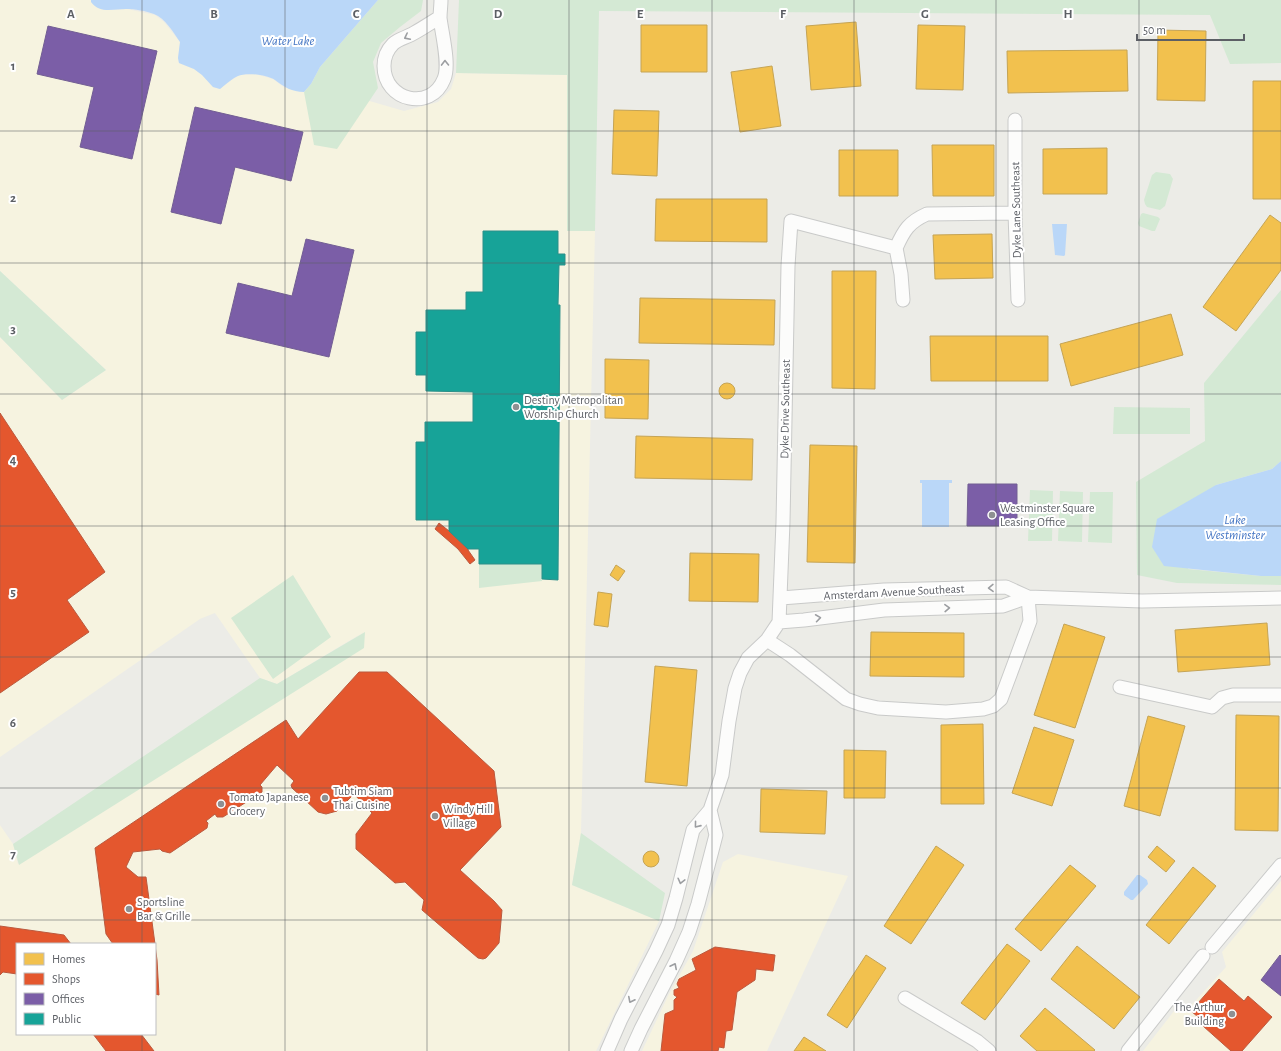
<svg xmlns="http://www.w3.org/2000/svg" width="1281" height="1051" font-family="'Alegreya Sans',sans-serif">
<rect width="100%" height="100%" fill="#ecece7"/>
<path fill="#f6f3e0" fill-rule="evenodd" d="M 0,0 L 91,0 L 91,2 L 104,10 L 127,9 L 155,15 L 164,22 L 180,42 L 178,58 L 179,63 L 194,69 L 202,75 L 213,87 L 219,89 L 239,75 L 255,74 L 273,79 L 285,88 L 311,84 L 404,111 L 438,102 L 451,89 L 456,73 L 567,75 L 567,231 L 595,231 L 581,833 L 572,885 L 659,921 L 596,1051 L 0,1051 L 0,825 L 13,844 L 18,864 L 364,632 L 277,684 L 260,678 L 215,613 L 200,619 L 0,757 L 0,337 L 62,400 L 106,370 L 0,271 ZM 17,944 L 155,944 L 155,1034 L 17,1034 Z
M 738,854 L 848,876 L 767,1051 L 642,1051 L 668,996 L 693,951 L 723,862 Z
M 1281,881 L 1281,1051 L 1143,1051 L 1174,1011 L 1188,1009 L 1226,967 L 1222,952 Z"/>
<path fill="#d4e9d4" d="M 378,0 L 423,0 L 421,11 L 400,27 L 381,43 L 373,62 L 378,88 L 337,149 L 314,145 L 304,92 L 311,84 L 320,67 Z
M 459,0 L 1281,0 L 1281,63 L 1230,64 L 1210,15 L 599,11 L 595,231 L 567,231 L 567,75 L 456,73 Z
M 1156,172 L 1170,174 L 1173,179 L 1165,206 L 1160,210 L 1147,207 L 1145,204 L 1144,200 L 1152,175 Z
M 1143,213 L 1158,217 L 1160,219 L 1155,231 L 1152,231 L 1139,226 L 1138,223 L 1141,214 Z
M 0,271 L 106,370 L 62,400 L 0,337 Z
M 1281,290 L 1281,461 L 1272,469 L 1216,485 L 1188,569 L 1261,576 L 1281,576 L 1281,585 L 1177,583 L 1137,575 L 1136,482 L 1205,441 L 1204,383 Z
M 1114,407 L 1190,408 L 1190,434 L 1113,434 Z
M 1030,490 L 1053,491 L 1052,541 L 1028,541 Z
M 1060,491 L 1083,492 L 1082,542 L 1058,541 Z
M 1090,492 L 1113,492 L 1112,543 L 1088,542 Z
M 479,564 L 542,564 L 542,581 L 479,588 Z
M 293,575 L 331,637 L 273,679 L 231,618 Z
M 365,632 L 364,648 L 19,865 L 13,844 L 260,678 L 277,684 Z
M 581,833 L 665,893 L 659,921 L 572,885 Z"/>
<path fill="#bad7f8" d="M 91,0 L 378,0 L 320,67 L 311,84 L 304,92 C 292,92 284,87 275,80 C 267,75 246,72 238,76 C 231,79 225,85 220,89 L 213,87 L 202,75 L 194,69 L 179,63 L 178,58 L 180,42 C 174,33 165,18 154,14 C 146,11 135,9 126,9 C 113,9 100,14 91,2 Z
M 1052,224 L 1067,224 L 1065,255 L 1064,256 L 1055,255 Z
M 1281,461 L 1281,576 L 1261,576 L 1164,566 L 1152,547 L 1157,519 L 1216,485 L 1272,469 Z
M 920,480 L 952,480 L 952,483 L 949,483 L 949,527 L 922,527 L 922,483 L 920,483 Z
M 1137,875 L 1140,875 L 1147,880 L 1148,884 L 1133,900 L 1131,900 L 1124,895 L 1124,892 Z"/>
<path fill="#f2c14e" stroke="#c5a455" d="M 856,22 L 861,86 L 811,90 L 806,26 Z
M 641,25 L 707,25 L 707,72 L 641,72 Z
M 918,25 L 965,26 L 963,90 L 916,89 Z
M 1158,30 L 1206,31 L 1205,101 L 1157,100 Z
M 1127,50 L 1128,91 L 1008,93 L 1007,51 Z
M 772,66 L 781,126 L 740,132 L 731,72 Z
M 1253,81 L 1281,81 L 1281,199 L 1253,199 Z
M 614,110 L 659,111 L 657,176 L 612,174 Z
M 932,145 L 994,145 L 994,196 L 933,196 Z
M 1107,148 L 1107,194 L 1043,194 L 1043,149 Z
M 839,150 L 898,150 L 898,196 L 839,196 Z
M 656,199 L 767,199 L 767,242 L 655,241 Z
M 1270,215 L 1281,223 L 1281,270 L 1236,331 L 1203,307 Z
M 992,234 L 993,278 L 935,279 L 933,235 Z
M 832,271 L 876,271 L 875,389 L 832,388 Z
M 640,298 L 775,300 L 774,345 L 639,343 Z
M 1171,314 L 1183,355 L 1071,386 L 1060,344 Z
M 930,336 L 1048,336 L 1048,381 L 931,381 Z
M 605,359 L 649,360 L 648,419 L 605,418 Z
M719 391a8 8 0 1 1 16 0a8 8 0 1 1-16 0Z
M 636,436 L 753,439 L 752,480 L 635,478 Z
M 810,445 L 857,446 L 855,563 L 807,562 Z
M 690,553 L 759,554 L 758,602 L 689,601 Z
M 616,565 L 625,571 L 618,581 L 610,575 Z
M 598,592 L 612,594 L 608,627 L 594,625 Z
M 1267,623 L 1270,665 L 1178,672 L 1175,630 Z
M 1064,624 L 1105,637 L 1075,728 L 1034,715 Z
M 871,632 L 964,633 L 964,677 L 870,676 Z
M 655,666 L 697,670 L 687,786 L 645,782 Z
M 1236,715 L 1279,716 L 1278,831 L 1235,830 Z
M 1148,716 L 1185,726 L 1160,816 L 1124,806 Z
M 983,724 L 984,804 L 941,804 L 941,725 Z
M 1034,727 L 1074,740 L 1052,806 L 1012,793 Z
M 844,750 L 886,751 L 885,798 L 844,798 Z
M 761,789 L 827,791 L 825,834 L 760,832 Z
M 936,846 L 964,865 L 911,944 L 884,926 Z
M 1157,846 L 1175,861 L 1166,872 L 1148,857 Z
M643 859a8 8 0 1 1 16 0a8 8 0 1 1-16 0Z
M 1070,865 L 1096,886 L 1041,951 L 1015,929 Z
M 1193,867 L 1216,886 L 1169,944 L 1146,925 Z
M 1007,944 L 1030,961 L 985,1020 L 961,1003 Z
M 1077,946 L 1140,997 L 1114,1029 L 1051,979 Z
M 866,955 L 886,968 L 847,1028 L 827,1015 Z
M 1045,1008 L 1095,1050 L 1094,1051 L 1037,1051 L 1020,1036 Z
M 804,1037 L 826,1051 L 794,1051 Z"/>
<path fill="#e4572e" stroke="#bb593e" d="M 0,413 L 105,572 L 67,600 L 89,632 L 0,693 Z
M 439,523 L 449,531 L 468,549 L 468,550 L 475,560 L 470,564 L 458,549 L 435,529 Z
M 359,672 L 387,672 L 494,771 L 501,827 L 460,870 L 494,901 L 502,910 L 499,943 L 486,958 L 483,959 L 478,958 L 422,910 L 424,900 L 405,882 L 395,883 L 356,849 L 356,834 L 372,813 L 354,794 L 337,811 L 326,814 L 318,812 L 292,788 L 291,785 L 294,781 L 277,765 L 260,785 L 262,787 L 262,792 L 223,817 L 217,817 L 215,814 L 206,821 L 208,823 L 207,828 L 170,853 L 162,851 L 160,849 L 133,852 L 126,867 L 138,877 L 146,877 L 155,944 L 113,944 L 106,934 L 95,848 L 286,720 L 298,739 Z
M 0,926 L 64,935 L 71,944 L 17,944 L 17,974 L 3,972 L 0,975 Z
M 155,945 L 157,960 L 159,995 L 155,994 Z
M 715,947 L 775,955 L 773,971 L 756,969 L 755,980 L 737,992 L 732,1030 L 726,1031 L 724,1048 L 719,1047 L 718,1051 L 661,1051 L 665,1014 L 674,1010 L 674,1000 L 677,997 L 674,995 L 674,990 L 679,988 L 677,984 L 679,979 L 696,970 L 692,959 Z
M 1219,979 L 1244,1001 L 1248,996 L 1272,1017 L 1242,1051 L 1231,1051 L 1203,1026 L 1205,1023 L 1191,1011 Z
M 93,1034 L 141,1034 L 154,1051 L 106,1051 Z"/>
<path fill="#7b5ea7" stroke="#725e93" d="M 48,26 L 157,51 L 132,159 L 80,147 L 94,87 L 37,74 Z
M 195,107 L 303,132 L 291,181 L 235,167 L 221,224 L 171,212 Z
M 306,239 L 354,250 L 329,357 L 226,333 L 238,283 L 292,296 Z
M 968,484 L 1017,484 L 1017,526 L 967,526 Z
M 1280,955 L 1281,956 L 1281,996 L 1261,980 Z"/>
<path fill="#17a398" stroke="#2c8f89" d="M 483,231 L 558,231 L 558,254 L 565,254 L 565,265 L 559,265 L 558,305 L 560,305 L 558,580 L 542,579 L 542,564 L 479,564 L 479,549 L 468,549 L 449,531 L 449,520 L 416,520 L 416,442 L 425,442 L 425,422 L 473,422 L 473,392 L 426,391 L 426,375 L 416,375 L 416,332 L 426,332 L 426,310 L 466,310 L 466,292 L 483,292 Z"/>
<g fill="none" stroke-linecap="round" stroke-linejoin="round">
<g stroke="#c9cac9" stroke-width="15">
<path id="street" d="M 440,17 C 432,22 423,28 414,33 C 408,37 398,39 393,44 C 387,50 384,58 384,66 C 384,101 431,112 444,79 C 450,65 442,34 440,18 C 440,12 441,6 441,0
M 1015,120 L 1015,213 L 1018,300
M 896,248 L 901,274 L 903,300
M 781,598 L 884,590 L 1006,587 L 1028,597
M 779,622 L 804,620 L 884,610 L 1003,606 L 1028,597 L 1142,601 L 1281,598
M 767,640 L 790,655 L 846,699 L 860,704 L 878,708 L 946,712 L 983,709 L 993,706 L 1001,699 L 1030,621 L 1028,597
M 1120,687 L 1212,707 L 1222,698 L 1233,695 L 1281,695
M 1212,947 L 1281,865
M 905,998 L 977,1041 L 989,1051
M 607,1051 L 621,1019 L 656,951 L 668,925 L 676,898 L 693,830 L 710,810 L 722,775 L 729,721 L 735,688 L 740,673 L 748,658 L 767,640 L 779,622 L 783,522 L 788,266 L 791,221 L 896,248 C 904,230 909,222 927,214 L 1015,213
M 631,1051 L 641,1029 L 676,961 L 689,932 L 698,904 L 716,835 L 710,810
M 1128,1051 L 1203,956"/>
</g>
<use href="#street" stroke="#fcfcfb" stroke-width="13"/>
</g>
<defs><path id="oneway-chevron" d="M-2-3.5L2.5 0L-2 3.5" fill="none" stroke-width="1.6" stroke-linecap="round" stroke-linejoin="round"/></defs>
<g stroke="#9c9ea1">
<use href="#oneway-chevron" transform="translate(407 37) rotate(153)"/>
<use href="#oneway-chevron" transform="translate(445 63) rotate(-91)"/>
<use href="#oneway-chevron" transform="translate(991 588) rotate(179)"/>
<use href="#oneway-chevron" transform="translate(947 608) rotate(-2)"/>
<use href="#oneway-chevron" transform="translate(818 618) rotate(-8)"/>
<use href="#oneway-chevron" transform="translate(697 825) rotate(129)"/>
<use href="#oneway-chevron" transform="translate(681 881) rotate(104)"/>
<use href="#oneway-chevron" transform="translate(674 966) rotate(-63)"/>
<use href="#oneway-chevron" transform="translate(631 1000) rotate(117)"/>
</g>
<path fill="none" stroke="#5c5f65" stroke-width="1" stroke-opacity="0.55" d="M 142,0 L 142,944M 285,0 L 285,1051M 427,0 L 427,1051M 569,0 L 569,1051M 712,0 L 712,1051M 854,0 L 854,1051M 996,0 L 996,1051M 1139,0 L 1139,1051M 0,131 L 1281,131M 0,263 L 1281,263M 0,394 L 1281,394M 0,526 L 1281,526M 0,657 L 1281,657M 0,788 L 1281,788M 0,920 L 1281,920M 142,1034 L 142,1051"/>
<g fill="#8e9092" stroke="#fff" stroke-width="1.5">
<circle cx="516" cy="407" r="4"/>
<circle cx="992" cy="515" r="4"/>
<circle cx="325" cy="798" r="4"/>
<circle cx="221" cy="804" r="4"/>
<circle cx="435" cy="816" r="4"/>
<circle cx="129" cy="909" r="4"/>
<circle cx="1232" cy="1014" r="4"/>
</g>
<g text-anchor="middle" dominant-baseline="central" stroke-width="4" stroke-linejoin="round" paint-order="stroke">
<g font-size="12" fill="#5c5f65" stroke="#fff">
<text transform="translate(1016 210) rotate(-91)">Dyke Lane Southeast</text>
<text transform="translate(785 409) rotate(-89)">Dyke Drive Southeast</text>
<text transform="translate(894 592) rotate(-3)">Amsterdam Avenue Southeast</text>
</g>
<g font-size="12" fill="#5c5f65" stroke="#fff" text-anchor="start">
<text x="524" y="400">Destiny Metropolitan<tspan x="524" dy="14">Worship Church</tspan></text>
<text x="1000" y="508">Westminster Square<tspan x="1000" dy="14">Leasing Office</tspan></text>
<text x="333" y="791">Tubtim Siam<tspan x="333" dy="14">Thai Cuisine</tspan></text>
<text x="229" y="797">Tomato Japanese<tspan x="229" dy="14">Grocery</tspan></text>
<text x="443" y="809">Windy Hill<tspan x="443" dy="14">Village</tspan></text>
<text x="137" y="902">Sportsline<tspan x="137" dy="14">Bar &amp; Grille</tspan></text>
<text x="1224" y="1007" text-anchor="end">The Arthur<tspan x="1224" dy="14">Building</tspan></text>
</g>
<g font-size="13" font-style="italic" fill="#4576c4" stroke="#fff">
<text x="288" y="41">Water Lake</text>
<text x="1235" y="520">Lake<tspan x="1235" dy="15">Westminster</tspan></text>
</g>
</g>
<g font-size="13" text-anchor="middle" font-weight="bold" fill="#5c5f65" stroke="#fff" stroke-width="4" stroke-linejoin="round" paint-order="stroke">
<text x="71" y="18">A</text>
<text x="214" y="18">B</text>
<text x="356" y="18">C</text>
<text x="498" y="18">D</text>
<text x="640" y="18">E</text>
<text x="783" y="18">F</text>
<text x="925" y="18">G</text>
<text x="1068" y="18">H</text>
<text x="13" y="70">1</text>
<text x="13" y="202">2</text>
<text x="13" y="333">3</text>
<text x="13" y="464">4</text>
<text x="13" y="596">5</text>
<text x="13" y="727">6</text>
<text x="13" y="858">7</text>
</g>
<rect x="16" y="943" width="140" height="92" fill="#ffffff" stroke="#bebfc1"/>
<rect x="24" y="953" width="20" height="12" fill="#f2c14e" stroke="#bebfc1"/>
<text x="52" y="963" font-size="12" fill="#5c5f65">Homes</text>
<rect x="24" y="973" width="20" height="12" fill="#e4572e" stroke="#bebfc1"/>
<text x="52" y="983" font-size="12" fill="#5c5f65">Shops</text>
<rect x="24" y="993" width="20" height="12" fill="#7b5ea7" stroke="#bebfc1"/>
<text x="52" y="1003" font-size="12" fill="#5c5f65">Offices</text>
<rect x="24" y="1013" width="20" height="12" fill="#17a398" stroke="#bebfc1"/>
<text x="52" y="1023" font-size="12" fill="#5c5f65">Public</text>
<path d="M1137 34v6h107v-6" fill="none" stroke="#5c5f65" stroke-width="2"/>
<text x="1143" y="34" font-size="12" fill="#5c5f65" stroke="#ffffff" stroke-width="3" paint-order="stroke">50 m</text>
</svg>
